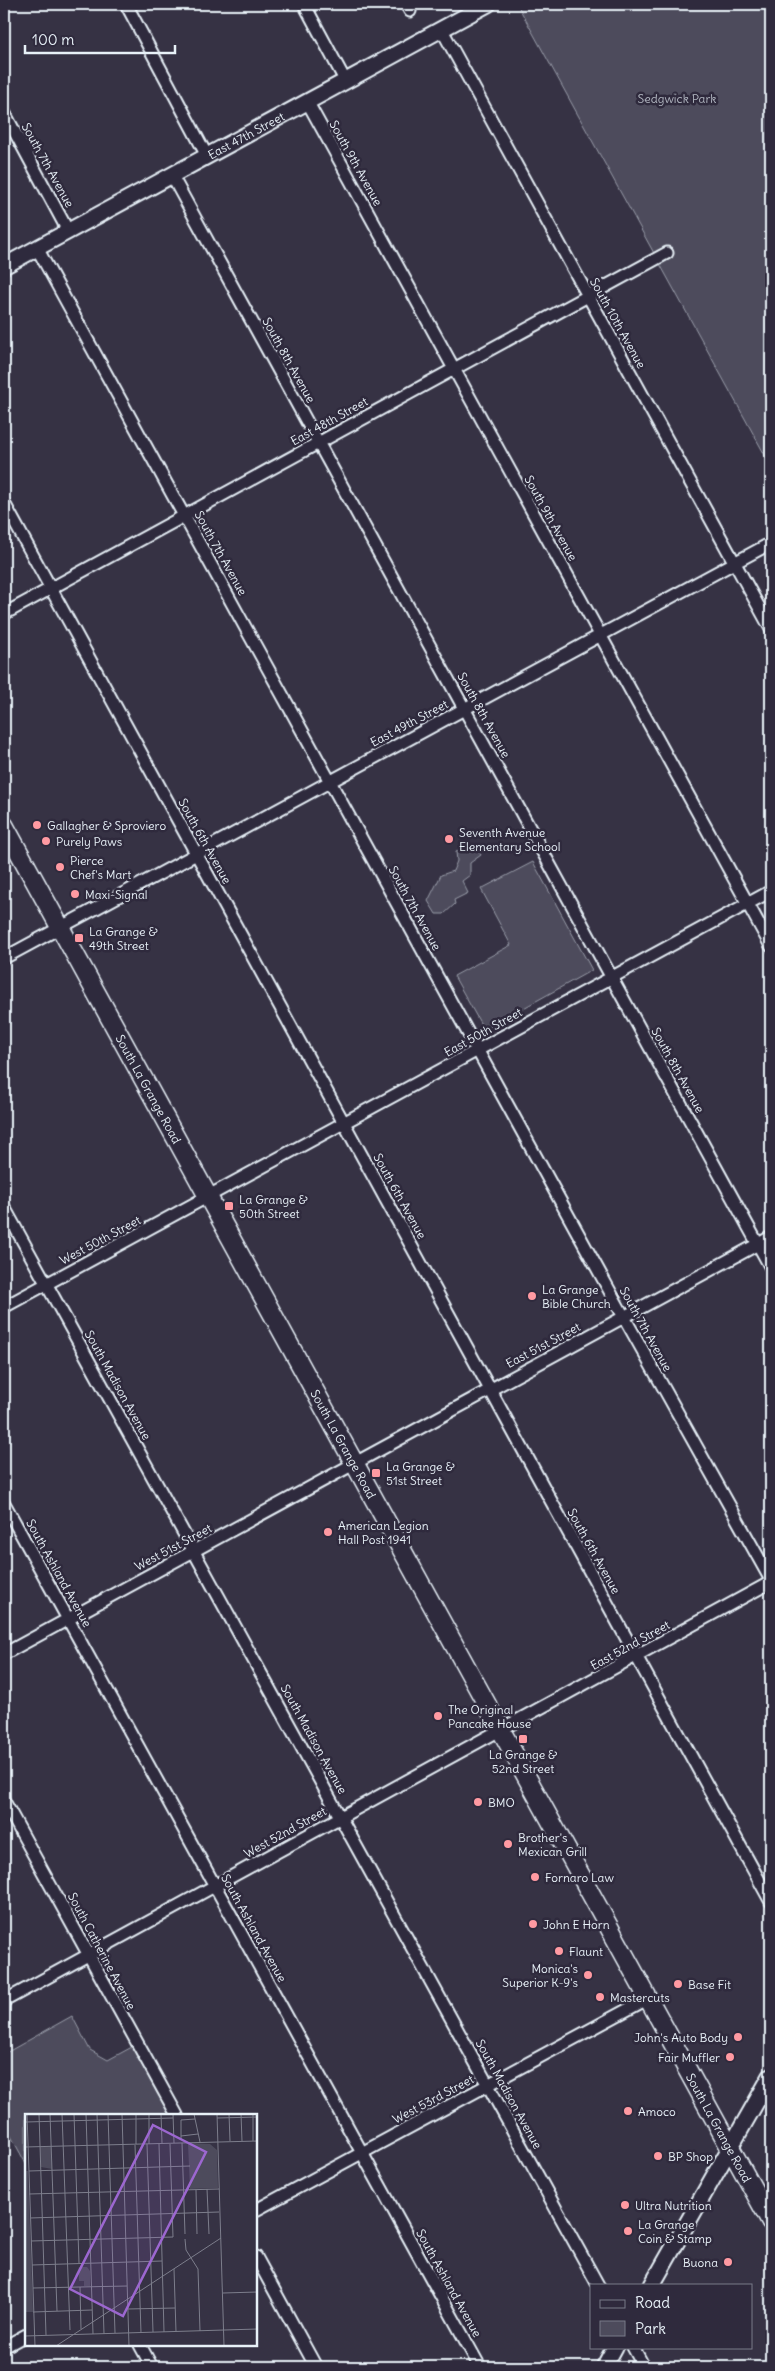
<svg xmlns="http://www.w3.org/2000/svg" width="775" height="2371" font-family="Delius,sans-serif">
<rect width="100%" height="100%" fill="#363244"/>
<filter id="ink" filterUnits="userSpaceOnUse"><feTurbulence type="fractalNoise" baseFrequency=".02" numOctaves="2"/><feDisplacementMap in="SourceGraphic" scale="10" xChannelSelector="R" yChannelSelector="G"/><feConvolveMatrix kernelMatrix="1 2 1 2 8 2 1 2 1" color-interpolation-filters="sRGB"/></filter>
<g filter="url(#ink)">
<path fill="#4d4b5c" stroke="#9a9eaa" d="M 517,4 L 771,4 L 771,466 Z
M 472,845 L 476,846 L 481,855 L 470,863 L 470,875 L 462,881 L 468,893 L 454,900 L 455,904 L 444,914 L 436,914 L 428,901 L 441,875 L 453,871 L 457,861 L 456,852 Z
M 533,862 L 592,970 L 484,1030 L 454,976 L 511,945 L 481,889 Z
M 72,2016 L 90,2050 L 108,2060 L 132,2047 L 169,2115 L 26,2115 L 26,2164 L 4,2123 L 4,2054 Z"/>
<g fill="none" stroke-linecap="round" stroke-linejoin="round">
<g stroke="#e8f1f8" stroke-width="15">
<path id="street" d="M 126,4 L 207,156
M 304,4 L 346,82
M 406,4 L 410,11
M 442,30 L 771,629
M 308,103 L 771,946
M 4,112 L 68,231
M 172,176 L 771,1268
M 37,248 L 624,1317 L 771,1580
M 4,503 L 771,1902
M 4,614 L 667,253
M 4,958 L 771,543
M 4,1207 L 598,2285
M 4,1307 L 771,891
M 4,1503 L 480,2367
M 4,1654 L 771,1237
M 4,1801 L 177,2115
M 4,2001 L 771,1582
M 256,2210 L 649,1998
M 256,2257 L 316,2367
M 140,2345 L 152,2367
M 4,2347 L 26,2335
M 633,2347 L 644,2367"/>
</g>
<g stroke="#e8f1f8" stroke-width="19">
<g id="secondary">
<path id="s1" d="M 4,266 L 488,4"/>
<path d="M 652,2285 L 771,2076"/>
<path d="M 604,2367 L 615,2347"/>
</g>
</g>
<g stroke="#e8f1f8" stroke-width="21">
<g id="primary">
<path id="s2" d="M 4,825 L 771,2222"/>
</g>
</g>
<use href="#street" stroke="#2f2a3d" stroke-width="11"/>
<use href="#secondary" stroke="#2f2a3d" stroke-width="15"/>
<use href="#primary" stroke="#2f2a3d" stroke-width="18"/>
</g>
</g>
<g fill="#ff9aa2" stroke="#2f2a3d" stroke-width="2">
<circle cx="37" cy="825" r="5"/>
<circle cx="449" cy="839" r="5"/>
<circle cx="46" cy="841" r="5"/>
<circle cx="60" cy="867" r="5"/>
<circle cx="75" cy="894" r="5"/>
<rect x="74" y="933" width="10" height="10" rx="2.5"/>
<rect x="224" y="1201" width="10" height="10" rx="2.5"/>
<circle cx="532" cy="1296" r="5"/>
<rect x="371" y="1468" width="10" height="10" rx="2.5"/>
<circle cx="328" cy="1532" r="5"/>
<circle cx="438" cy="1716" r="5"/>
<rect x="518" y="1734" width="10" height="10" rx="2.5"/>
<circle cx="478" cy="1802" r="5"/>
<circle cx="508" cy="1844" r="5"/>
<circle cx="535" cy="1877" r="5"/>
<circle cx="533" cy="1924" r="5"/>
<circle cx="559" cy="1951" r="5"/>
<circle cx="588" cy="1975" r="5"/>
<circle cx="678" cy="1984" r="5"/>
<circle cx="600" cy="1997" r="5"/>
<circle cx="738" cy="2037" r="5"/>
<circle cx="730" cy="2057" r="5"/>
<circle cx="628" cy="2111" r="5"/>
<circle cx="658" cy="2156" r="5"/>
<circle cx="625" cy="2205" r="5"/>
<circle cx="628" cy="2231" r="5"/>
<circle cx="728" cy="2262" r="5"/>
</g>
<g text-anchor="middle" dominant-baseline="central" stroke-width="5" stroke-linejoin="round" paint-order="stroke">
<g font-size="12" fill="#b2b7c1" stroke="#2f2a3d">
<text x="677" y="98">Sedgwick Park</text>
</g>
<g font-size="12" fill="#e8f1f8" stroke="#2f2a3d">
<text stroke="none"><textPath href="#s1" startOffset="275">East 47th Street</textPath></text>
<text transform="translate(356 163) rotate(61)">South 9th Avenue</text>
<text transform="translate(48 165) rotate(61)">South 7th Avenue</text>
<text transform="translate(618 323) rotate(61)">South 10th Avenue</text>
<text transform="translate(289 360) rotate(61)">South 8th Avenue</text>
<text transform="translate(329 421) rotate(-29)">East 48th Street</text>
<text transform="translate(551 518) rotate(61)">South 9th Avenue</text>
<text transform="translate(221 553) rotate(61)">South 7th Avenue</text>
<text transform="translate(484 715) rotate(61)">South 8th Avenue</text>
<text transform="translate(409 723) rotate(-28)">East 49th Street</text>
<text transform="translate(205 841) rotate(61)">South 6th Avenue</text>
<text transform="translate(415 908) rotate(61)">South 7th Avenue</text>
<text transform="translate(483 1032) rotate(-29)">East 50th Street</text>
<text transform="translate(678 1070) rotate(61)">South 8th Avenue</text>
<text stroke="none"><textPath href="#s2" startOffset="301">South La Grange Road</textPath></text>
<text transform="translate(400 1196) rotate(61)">South 6th Avenue</text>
<text transform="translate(100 1240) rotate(-28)">West 50th Street</text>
<text transform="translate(646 1329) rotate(61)">South 7th Avenue</text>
<text transform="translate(543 1345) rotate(-28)">East 51st Street</text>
<text transform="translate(118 1385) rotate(61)">South Madison Avenue</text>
<text stroke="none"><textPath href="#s2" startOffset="706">South La Grange Road</textPath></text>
<text transform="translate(173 1547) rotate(-28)">West 51st Street</text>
<text transform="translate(594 1551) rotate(61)">South 6th Avenue</text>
<text transform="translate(59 1573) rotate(61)">South Ashland Avenue</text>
<text transform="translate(630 1645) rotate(-29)">East 52nd Street</text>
<text transform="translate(314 1739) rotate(61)">South Madison Avenue</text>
<text transform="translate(285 1832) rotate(-29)">West 52nd Street</text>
<text transform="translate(254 1928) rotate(61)">South Ashland Avenue</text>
<text transform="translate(102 1951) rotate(62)">South Catherine Avenue</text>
<text transform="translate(509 2094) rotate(61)">South Madison Avenue</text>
<text transform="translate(433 2099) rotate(-28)">West 53rd Street</text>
<text stroke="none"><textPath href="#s2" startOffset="1486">South La Grange Road</textPath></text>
<text transform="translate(449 2283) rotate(61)">South Ashland Avenue</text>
</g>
<g font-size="12" fill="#e8f1f8" stroke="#2f2a3d" text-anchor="start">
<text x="47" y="825">Gallagher &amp; Sproviero</text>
<text x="459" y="832">Seventh Avenue<tspan x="459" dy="14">Elementary School</tspan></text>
<text x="56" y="841">Purely Paws</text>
<text x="70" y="860">Pierce<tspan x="70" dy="14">Chef's Mart</tspan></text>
<text x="85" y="894">Maxi-Signal</text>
<text x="89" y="931">La Grange &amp;<tspan x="89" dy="14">49th Street</tspan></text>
<text x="239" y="1199">La Grange &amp;<tspan x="239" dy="14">50th Street</tspan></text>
<text x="542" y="1289">La Grange<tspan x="542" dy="14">Bible Church</tspan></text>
<text x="386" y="1466">La Grange &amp;<tspan x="386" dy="14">51st Street</tspan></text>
<text x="338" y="1525">American Legion<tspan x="338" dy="14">Hall Post 1941</tspan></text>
<text x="448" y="1709">The Original<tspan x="448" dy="14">Pancake House</tspan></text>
<text x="523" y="1754" text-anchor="middle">La Grange &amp;<tspan x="523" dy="14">52nd Street</tspan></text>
<text x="488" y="1802">BMO</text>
<text x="518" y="1837">Brother's<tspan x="518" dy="14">Mexican Grill</tspan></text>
<text x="545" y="1877">Fornaro Law</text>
<text x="543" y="1924">John E Horn</text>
<text x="569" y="1951">Flaunt</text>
<text x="578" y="1968" text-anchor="end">Monica's<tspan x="578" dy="14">Superior K-9's</tspan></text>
<text x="688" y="1984">Base Fit</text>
<text x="610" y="1997">Mastercuts</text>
<text x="728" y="2037" text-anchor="end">John's Auto Body</text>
<text x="720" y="2057" text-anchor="end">Fair Muffler</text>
<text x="638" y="2111">Amoco</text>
<text x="668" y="2156">BP Shop</text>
<text x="635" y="2205">Ultra Nutrition</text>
<text x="638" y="2224">La Grange<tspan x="638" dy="14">Coin &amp; Stamp</tspan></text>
<text x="718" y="2262" text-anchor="end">Buona</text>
</g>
</g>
<g transform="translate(25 2114)">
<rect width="232" height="232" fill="#363244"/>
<path d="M 163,29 L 185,30 L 192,36 L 193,74 L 165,75 ZM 15,33 L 26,33 L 27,55 L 16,53 ZM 0,57 L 3,57 L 8,198 L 0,198 ZM 54,153 L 62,153 L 65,157 L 65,172 L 59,172 L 59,167 L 54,167 L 54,160 L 50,162 Z" fill="#4d4b5c"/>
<path fill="none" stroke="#7d7e8c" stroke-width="1" d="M 2,0 L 10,232M 14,0 L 21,221M 25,0 L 32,197M 37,0 L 45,216M 49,0 L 54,149M 61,0 L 68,220M 72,0 L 79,220M 83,0 L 90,219M 97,0 L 104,232M 111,0 L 111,30M 124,0 L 124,30M 136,0 L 137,29M 148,0 L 149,29M 169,0 L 175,28M 192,0 L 199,232M 204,0 L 205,27M 216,0 L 217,27M 228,0 L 228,27M 192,4 L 233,3M 1,8 L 148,4M 156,22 L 173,20M 156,26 L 156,6 L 170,5M 157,29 L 160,120M 122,30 L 128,218M 134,30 L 139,218M 110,31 L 116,219M 0,33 L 233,27M 4,57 L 165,52M 182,75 L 184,120M 171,76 L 172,120M 4,80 L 194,75M 5,104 L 194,98M 160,125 L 161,136 L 173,155 L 175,217M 6,127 L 148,123 L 145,30M 7,151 L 137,147M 149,155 L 151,218M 55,173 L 56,215M 8,174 L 102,172M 198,179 L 233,178M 103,195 L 150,194M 8,198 L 67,196M 0,222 L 233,215M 31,232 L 196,124"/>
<path fill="#9c67d0" fill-opacity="0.15" stroke="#9c67d0" stroke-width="2.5" d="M 128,11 L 181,38 L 98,202 L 45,175 Z"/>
<rect width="232" height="232" fill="none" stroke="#e8f1f8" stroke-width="2.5"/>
</g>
<rect width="775" height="2371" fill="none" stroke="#2f2a3d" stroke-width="20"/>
<rect x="10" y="10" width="755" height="2351" fill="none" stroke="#e8f1f8" stroke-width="2" filter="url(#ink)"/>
<rect x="590" y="2284" width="162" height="65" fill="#2f2a3d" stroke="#797a88"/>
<rect x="600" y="2300" width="25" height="8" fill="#2f2a3d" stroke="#797a88"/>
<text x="635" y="2308" font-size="15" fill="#e8f1f8">Road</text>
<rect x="600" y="2321" width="25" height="15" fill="#4d4b5c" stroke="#797a88"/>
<text x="635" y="2334" font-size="15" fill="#e8f1f8">Park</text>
<path d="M25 45v8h150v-8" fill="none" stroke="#e8f1f8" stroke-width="2.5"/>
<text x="32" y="45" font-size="15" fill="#e8f1f8" stroke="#2f2a3d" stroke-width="4" paint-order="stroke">100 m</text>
</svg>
